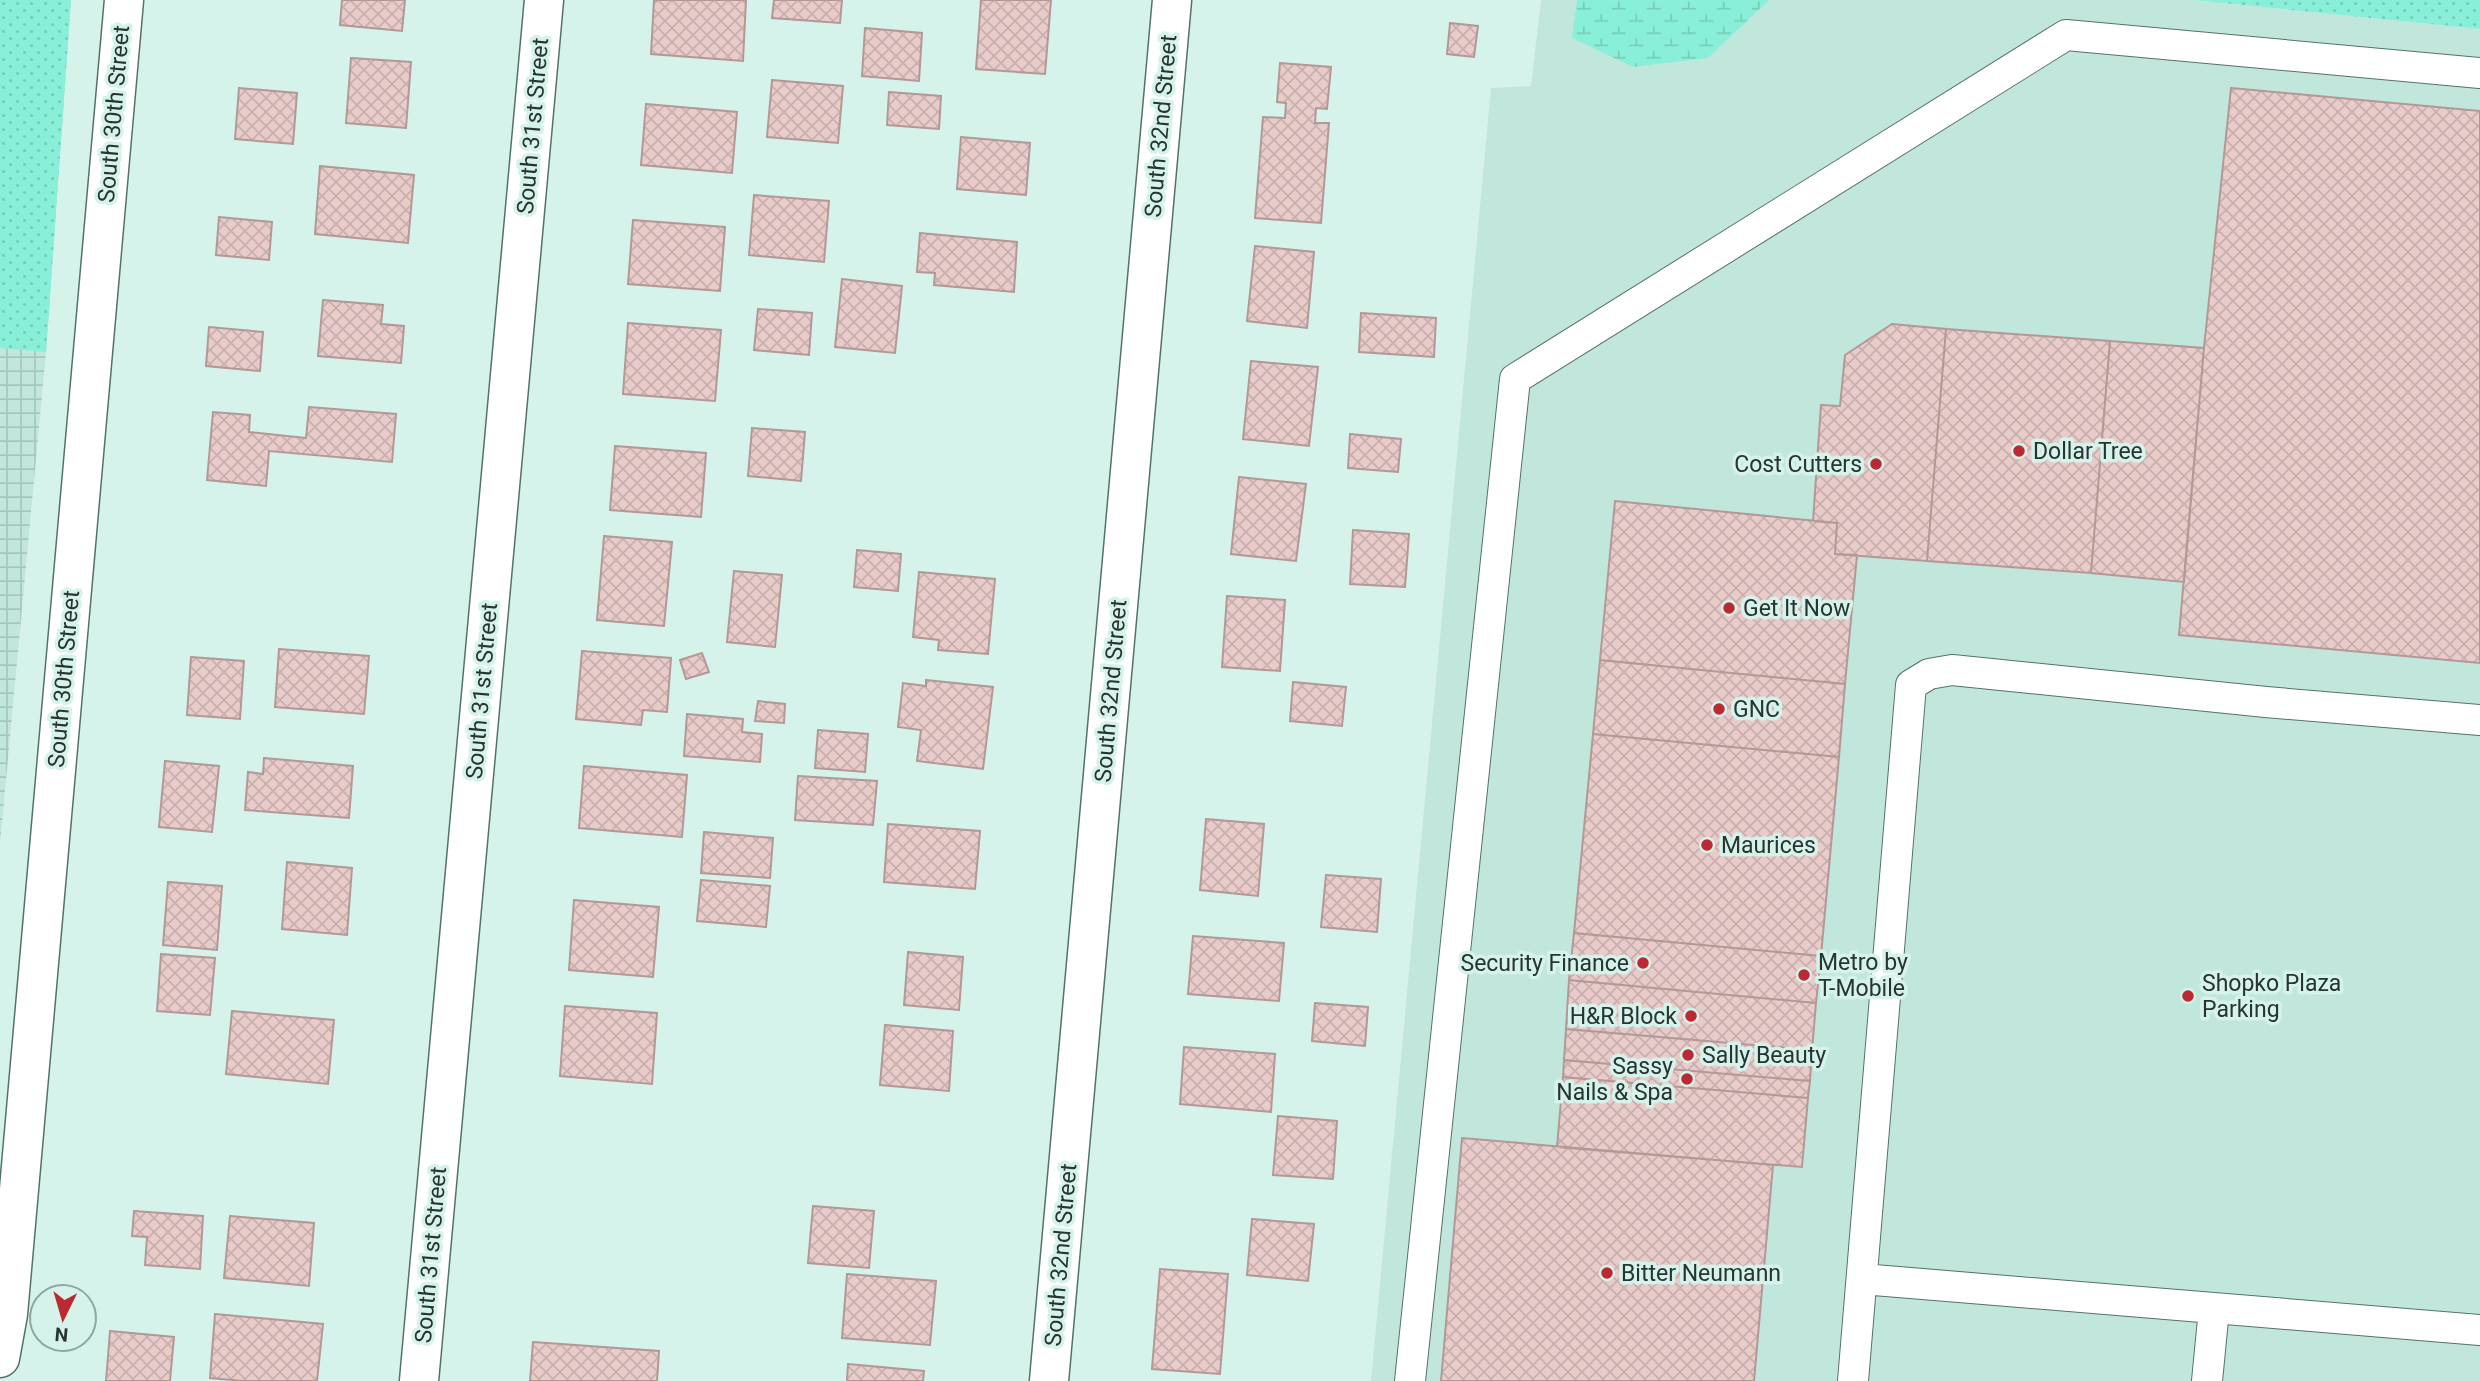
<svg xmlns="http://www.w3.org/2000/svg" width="2480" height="1381" font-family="Roboto,sans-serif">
<defs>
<pattern id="industrial-grid" width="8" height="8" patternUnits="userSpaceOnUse" patternTransform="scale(1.75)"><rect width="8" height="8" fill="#c1e7dd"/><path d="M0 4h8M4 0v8" fill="none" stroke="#a6c7be"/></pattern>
<pattern id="grass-dots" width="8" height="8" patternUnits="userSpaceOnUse" patternTransform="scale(1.75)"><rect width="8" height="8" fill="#89efd8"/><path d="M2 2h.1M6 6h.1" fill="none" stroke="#76ceba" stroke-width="1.8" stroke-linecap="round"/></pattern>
<pattern id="wetland-marsh" width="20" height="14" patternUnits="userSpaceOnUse" patternTransform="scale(1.75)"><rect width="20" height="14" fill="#89efd8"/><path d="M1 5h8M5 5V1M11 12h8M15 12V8" fill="none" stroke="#76ceba"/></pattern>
<pattern id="building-cross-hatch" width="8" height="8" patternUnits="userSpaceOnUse" patternTransform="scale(1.75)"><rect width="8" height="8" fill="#e9ccca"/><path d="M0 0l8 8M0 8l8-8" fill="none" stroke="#c8b0ae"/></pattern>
</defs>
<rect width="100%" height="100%" fill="#d5f3eb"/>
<path fill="#c1e7dd" d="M 1541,0 L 2193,0 L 2480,29 L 2480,1381 L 1371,1381 L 1491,88 L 1531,86 Z"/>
<path fill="url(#industrial-grid)" d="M 0,0 L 71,0 L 46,352 L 0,844 Z"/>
<path fill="url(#grass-dots)" d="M 0,0 L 71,0 L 46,352 L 0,348 Z
M 2193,0 L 2480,0 L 2480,29 Z"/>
<path fill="url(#wetland-marsh)" d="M 1577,0 L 1769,0 L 1708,58 L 1633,67 L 1572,38 Z"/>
<path fill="url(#building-cross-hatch)" stroke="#b39896" stroke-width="2" d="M 342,0 L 405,0 L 402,31 L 340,25 Z
M 654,0 L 746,0 L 743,61 L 651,54 Z
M 774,0 L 842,0 L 840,23 L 772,18 Z
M 981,0 L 1051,0 L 1045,74 L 976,69 Z
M 1450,23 L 1478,26 L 1474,57 L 1447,54 Z
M 865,28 L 922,33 L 919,81 L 862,76 Z
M 351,58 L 411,62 L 406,128 L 346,123 Z
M 1280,63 L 1331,67 L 1327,109 L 1316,108 L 1315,123 L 1329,123 L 1321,223 L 1255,218 L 1263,117 L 1285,118 L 1286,103 L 1277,102 Z
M 772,80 L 843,86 L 838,143 L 767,137 Z
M 239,88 L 297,93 L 293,144 L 235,139 Z
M 2231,88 L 2480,111 L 2480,663 L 2179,635 L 2204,348 Z
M 889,92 L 941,96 L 939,129 L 887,125 Z
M 646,104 L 737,112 L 732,173 L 641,165 Z
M 961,137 L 1030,143 L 1026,195 L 957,189 Z
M 320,166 L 414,175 L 408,243 L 315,234 Z
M 754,195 L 829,201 L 824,262 L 749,255 Z
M 219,217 L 272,222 L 269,260 L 216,255 Z
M 633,220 L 725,227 L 720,291 L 628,284 Z
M 920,233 L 1017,242 L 1014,292 L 934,285 L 935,273 L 917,272 Z
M 1255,246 L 1314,252 L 1307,328 L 1247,321 Z
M 842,279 L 902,286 L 895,353 L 835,347 Z
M 323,300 L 383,305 L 381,324 L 404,326 L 401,363 L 318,356 Z
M 758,309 L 812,313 L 809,355 L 754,350 Z
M 1361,313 L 1436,318 L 1434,357 L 1359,352 Z
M 628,323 L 721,330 L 715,401 L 623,394 Z
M 1892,324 L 1946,329 L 1927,561 L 1835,554 L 1837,523 L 1813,521 L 1821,405 L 1840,406 L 1845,355 Z
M 209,327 L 263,332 L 260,371 L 206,366 Z
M 1946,329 L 2110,341 L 2091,573 L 1927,561 Z
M 2110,341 L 2204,348 L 2184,582 L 2091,573 Z
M 1251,361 L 1318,367 L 1309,446 L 1243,439 Z
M 309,407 L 396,414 L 392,462 L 269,451 L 266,486 L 207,480 L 213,412 L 250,415 L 249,432 L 306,438 Z
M 752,428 L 805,432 L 801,481 L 748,476 Z
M 1350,434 L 1401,439 L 1398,472 L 1348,468 Z
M 615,446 L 706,453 L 701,517 L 610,510 Z
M 1239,477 L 1306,484 L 1296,561 L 1231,554 Z
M 1615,501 L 1837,523 L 1835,554 L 1857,555 L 1845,684 L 1600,660 Z
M 1353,530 L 1409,534 L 1405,587 L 1350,584 Z
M 604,536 L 672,542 L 664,626 L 597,620 Z
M 857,550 L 901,554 L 898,591 L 854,587 Z
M 734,571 L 782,575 L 775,647 L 727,642 Z
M 919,572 L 995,579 L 988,654 L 938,650 L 939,640 L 913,637 Z
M 1227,596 L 1285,600 L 1280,671 L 1222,667 Z
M 279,649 L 369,656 L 364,714 L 275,707 Z
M 582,651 L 671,658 L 667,712 L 643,710 L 641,725 L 576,719 Z
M 702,653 L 709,672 L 686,679 L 680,660 Z
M 191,657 L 244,661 L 240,719 L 187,715 Z
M 1600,660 L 1845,684 L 1839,757 L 1593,734 Z
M 926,680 L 993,687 L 983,769 L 917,761 L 921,730 L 898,727 L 903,683 L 926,686 Z
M 1293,682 L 1346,687 L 1342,726 L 1290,721 Z
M 758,701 L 785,704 L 784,723 L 755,721 Z
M 687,714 L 743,719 L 742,732 L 762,734 L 760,762 L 684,756 Z
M 818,730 L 868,734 L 865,772 L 815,768 Z
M 1593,734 L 1839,757 L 1821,956 L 1574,933 Z
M 264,758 L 353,766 L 349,818 L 245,810 L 248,772 L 263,774 Z
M 165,761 L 219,766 L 212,832 L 159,827 Z
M 584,766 L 687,775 L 682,837 L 579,828 Z
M 798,776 L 877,781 L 873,825 L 795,820 Z
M 1206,819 L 1264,824 L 1258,896 L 1200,890 Z
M 888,824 L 980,831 L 975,889 L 884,882 Z
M 704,832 L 773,838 L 770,878 L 701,873 Z
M 287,862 L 352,868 L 347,935 L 282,929 Z
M 1326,875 L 1381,879 L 1377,932 L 1321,927 Z
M 701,880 L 770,886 L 766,927 L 697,921 Z
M 168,882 L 222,886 L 217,950 L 163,945 Z
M 574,900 L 659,907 L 653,977 L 569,970 Z
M 1574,933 L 1821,956 L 1816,1003 L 1569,980 Z
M 1193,936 L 1284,943 L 1279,1001 L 1188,994 Z
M 908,952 L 963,957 L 959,1010 L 904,1005 Z
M 161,954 L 215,958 L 210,1015 L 157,1011 Z
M 1569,980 L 1816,1003 L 1812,1050 L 1566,1029 Z
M 1315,1003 L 1368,1007 L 1365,1046 L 1312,1041 Z
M 565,1006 L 657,1013 L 652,1084 L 560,1076 Z
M 232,1011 L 334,1020 L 328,1084 L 226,1074 Z
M 885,1025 L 953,1031 L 949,1091 L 880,1085 Z
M 1566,1029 L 1812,1050 L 1810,1081 L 1564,1060 Z
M 1184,1047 L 1275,1054 L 1271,1112 L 1180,1104 Z
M 1564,1060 L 1810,1081 L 1808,1098 L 1563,1077 Z
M 1563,1077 L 1808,1098 L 1802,1167 L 1557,1147 Z
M 1278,1116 L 1337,1121 L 1333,1179 L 1273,1175 Z
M 1462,1138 L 1773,1165 L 1754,1381 L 1441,1381 Z
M 813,1206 L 874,1211 L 869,1268 L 808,1263 Z
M 134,1211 L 203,1216 L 200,1269 L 145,1265 L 147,1237 L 132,1236 Z
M 230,1216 L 314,1223 L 309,1286 L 224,1278 Z
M 1252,1219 L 1314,1224 L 1308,1281 L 1247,1275 Z
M 1160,1269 L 1228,1274 L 1220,1374 L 1152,1369 Z
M 847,1274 L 936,1281 L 930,1345 L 842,1338 Z
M 215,1314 L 323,1324 L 317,1381 L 243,1381 L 210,1378 Z
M 110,1331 L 174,1337 L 170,1381 L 106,1381 Z
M 533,1342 L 659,1351 L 657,1381 L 530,1381 Z
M 848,1364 L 924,1371 L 923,1381 L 847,1381 Z"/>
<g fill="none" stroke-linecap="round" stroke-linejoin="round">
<g stroke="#56716a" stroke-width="32">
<path id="service" d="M 1862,1279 L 2480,1330
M 1410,1381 L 1515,379 L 2066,35 L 2480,73
M 1853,1381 L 1911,685 L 1929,674 L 1952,670 L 2266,702 L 2480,720
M 2207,1381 L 2214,1309"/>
</g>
<g stroke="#56716a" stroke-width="41">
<path id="minor" d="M 0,1358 L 8,1314 L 124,0
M 419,1381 L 544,0
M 1049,1381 L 1172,0"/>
</g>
<use href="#service" stroke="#fff" stroke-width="30"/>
<use href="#minor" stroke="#fff" stroke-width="38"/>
</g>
<g fill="#bb2a32" stroke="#d5f3eb" stroke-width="2.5">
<circle cx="2019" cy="451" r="7"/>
<circle cx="1876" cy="464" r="7"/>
<circle cx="1729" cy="608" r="7"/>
<circle cx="1719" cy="709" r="7"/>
<circle cx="1707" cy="845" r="7"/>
<circle cx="1643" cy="963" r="7"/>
<circle cx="1804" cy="975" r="7"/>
<circle cx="2188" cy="996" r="7"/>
<circle cx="1691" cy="1016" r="7"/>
<circle cx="1688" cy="1055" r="7"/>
<circle cx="1687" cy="1079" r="7"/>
<circle cx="1607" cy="1273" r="7"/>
</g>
<g text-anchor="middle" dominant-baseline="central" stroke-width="7" stroke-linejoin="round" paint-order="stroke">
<g font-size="23" fill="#283431" stroke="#d5f3eb">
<text transform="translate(114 114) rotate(-85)">South 30th Street</text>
<text transform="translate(533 126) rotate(-85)">South 31st Street</text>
<text transform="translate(1161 126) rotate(-85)">South 32nd Street</text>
<text transform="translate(64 679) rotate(-85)">South 30th Street</text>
<text transform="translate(482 691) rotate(-85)">South 31st Street</text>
<text transform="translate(1111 691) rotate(-85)">South 32nd Street</text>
<text transform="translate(431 1255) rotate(-85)">South 31st Street</text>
<text transform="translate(1061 1255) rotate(-85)">South 32nd Street</text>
</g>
<g font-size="23" fill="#283431" stroke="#d5f3eb" text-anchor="start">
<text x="2033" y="451">Dollar Tree</text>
<text x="1862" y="464" text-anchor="end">Cost Cutters</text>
<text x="1743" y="608">Get It Now</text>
<text x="1733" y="709">GNC</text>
<text x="1721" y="845">Maurices</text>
<text x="1818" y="962">Metro by<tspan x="1818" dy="26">T-Mobile</tspan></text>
<text x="1629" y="963" text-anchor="end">Security Finance</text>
<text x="2202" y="983">Shopko Plaza<tspan x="2202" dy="26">Parking</tspan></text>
<text x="1677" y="1016" text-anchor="end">H&amp;R Block</text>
<text x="1702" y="1055">Sally Beauty</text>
<text x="1673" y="1066" text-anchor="end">Sassy<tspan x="1673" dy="26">Nails &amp; Spa</tspan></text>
<text x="1621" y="1273">Bitter Neumann</text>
</g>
</g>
<g transform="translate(63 1318) rotate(185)"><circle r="33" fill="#d5f3eb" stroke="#90a7a1" stroke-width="2"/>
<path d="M0-5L12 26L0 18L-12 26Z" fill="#bb2a32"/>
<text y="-10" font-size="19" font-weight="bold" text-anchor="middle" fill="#283431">N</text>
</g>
</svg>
